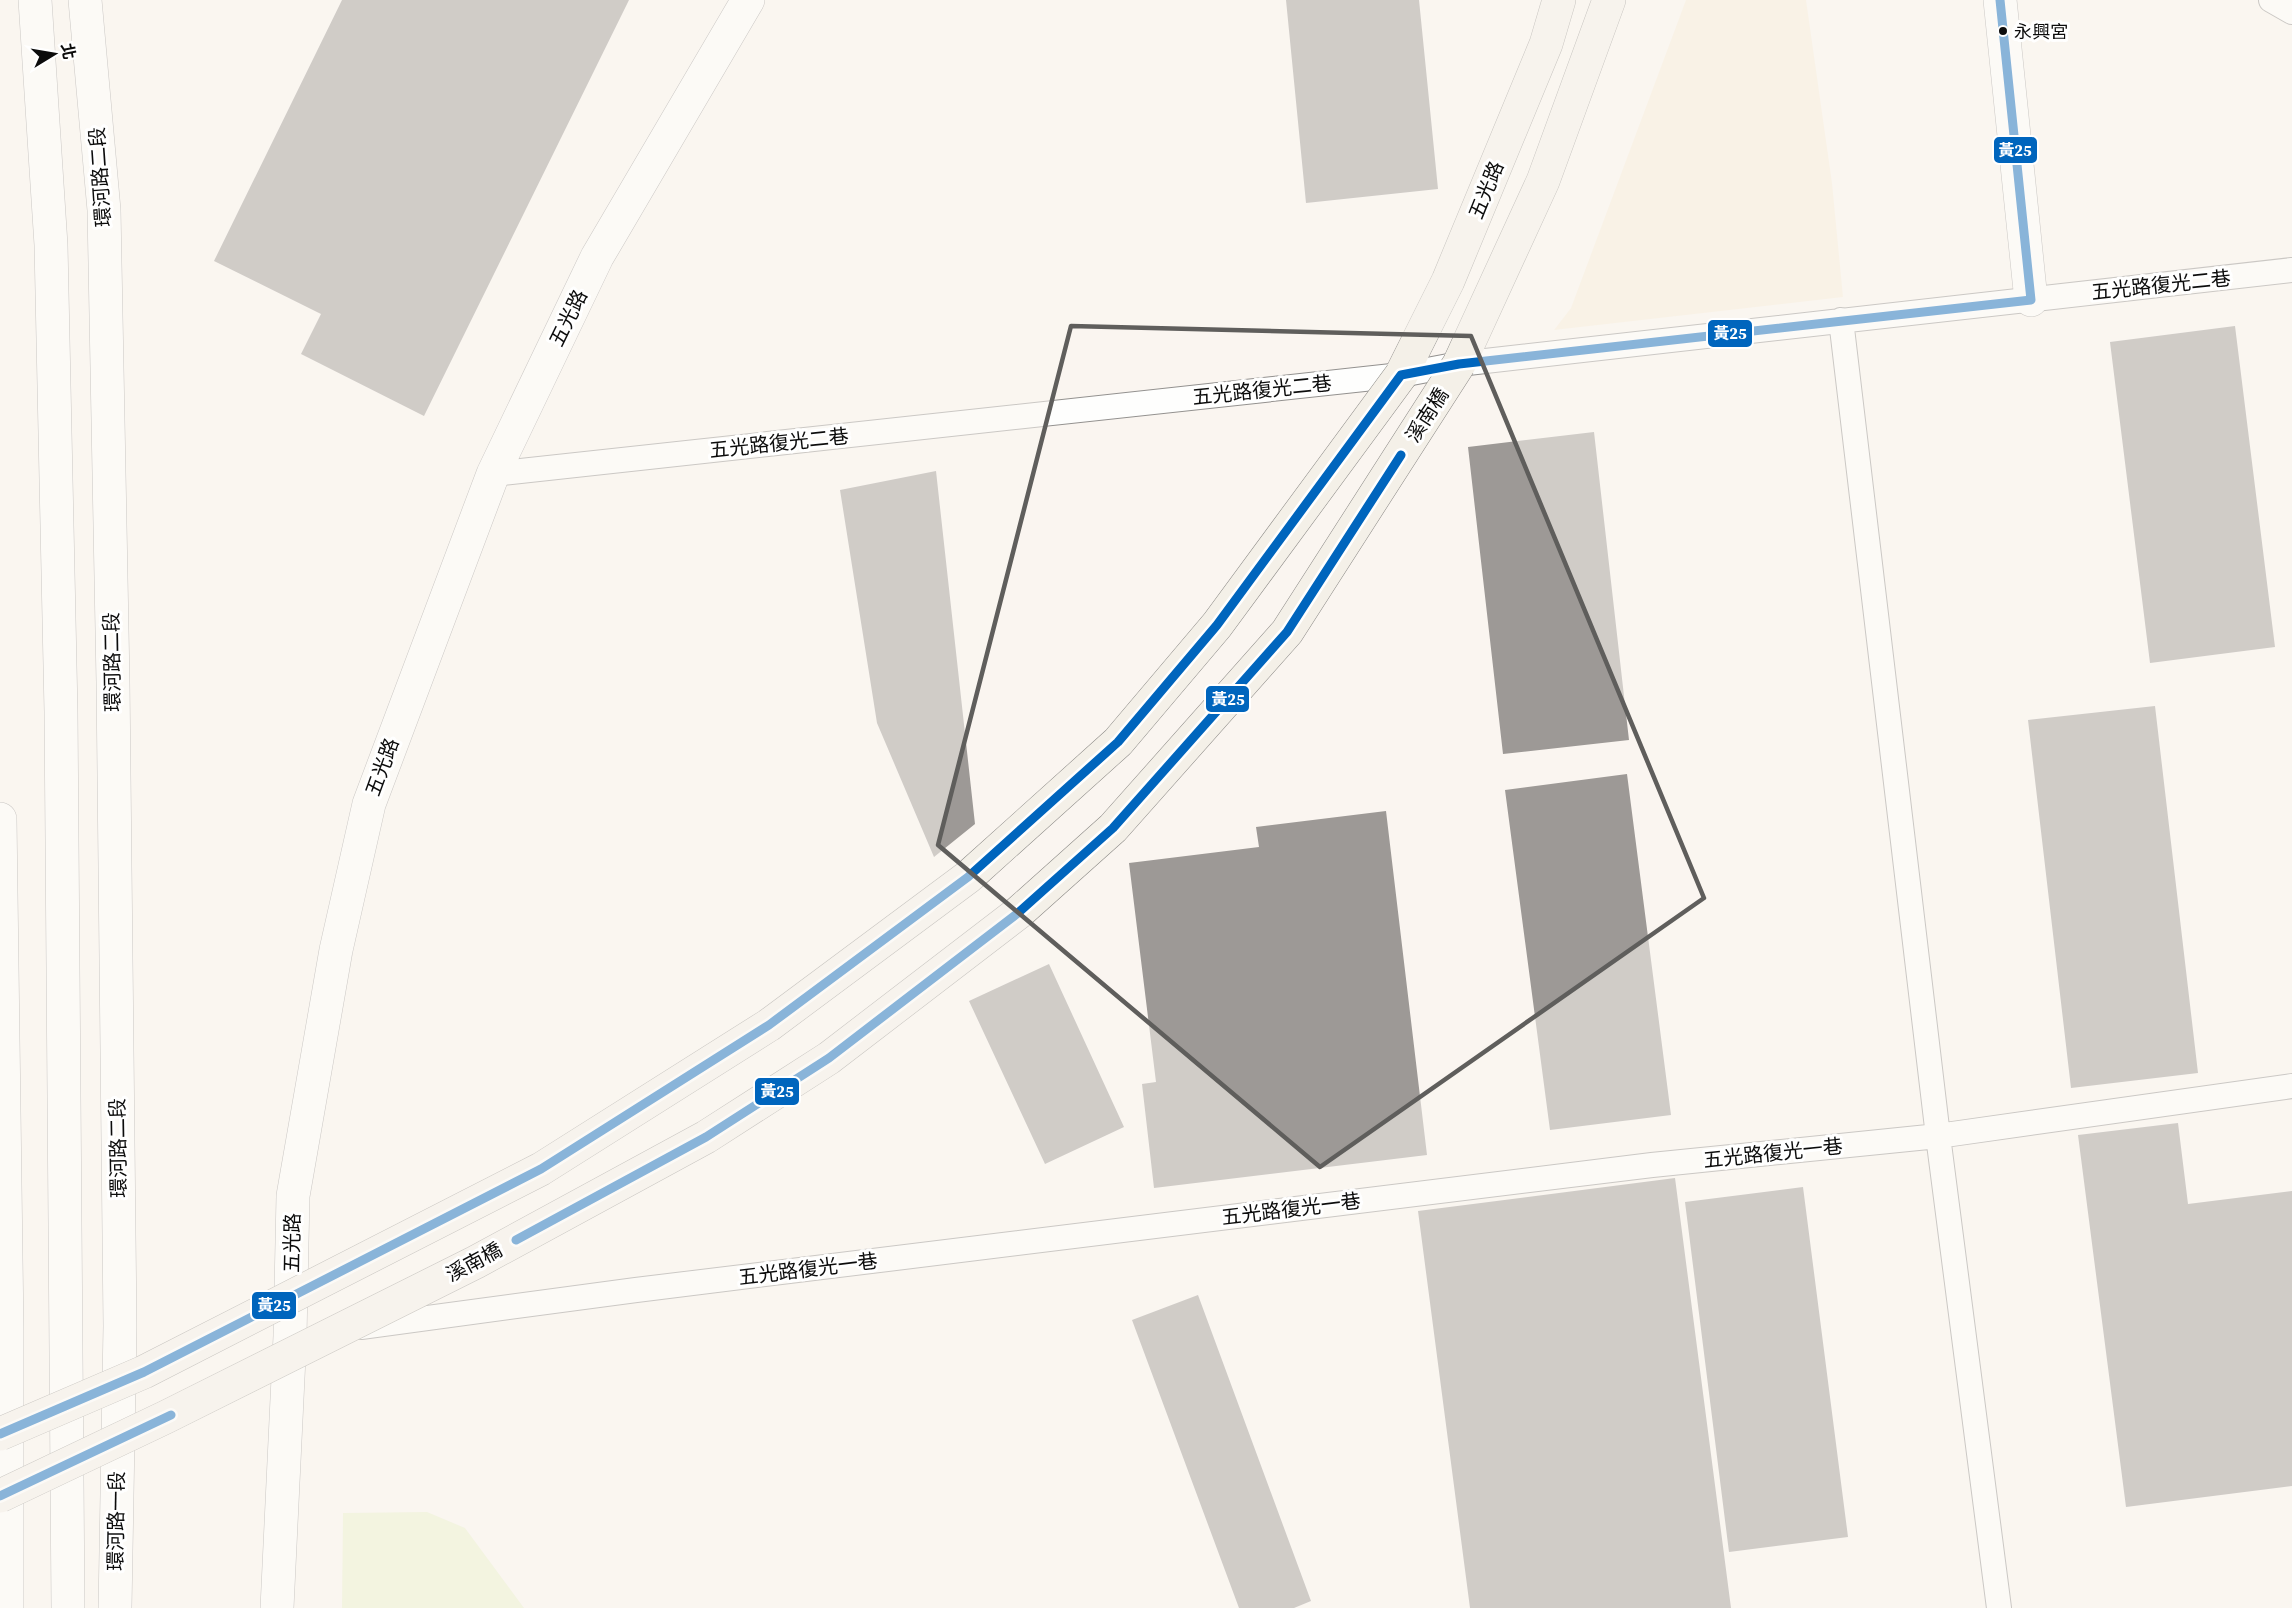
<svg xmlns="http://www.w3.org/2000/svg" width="2292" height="1608" font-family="'Source Serif 4','Noto Sans TC',serif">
<rect width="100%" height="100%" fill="#faf5f0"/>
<path fill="#f9eeda" d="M 1686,0 L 1806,0 L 1832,183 L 1843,297 L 1554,330 L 1571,308 Z"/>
<path fill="#ebf1cd" d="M 427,1512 L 465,1528 L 524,1608 L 342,1608 L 343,1513 Z"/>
<path fill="#9d9996" d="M 342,0 L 629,0 L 424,416 L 301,354 L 321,314 L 214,261 Z
M 1286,0 L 1419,0 L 1438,189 L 1306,203 Z
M 2235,326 L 2275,647 L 2150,663 L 2110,342 Z
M 1594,432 L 1629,740 L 1503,754 L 1468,447 Z
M 936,471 L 975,824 L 934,857 L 877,723 L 840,490 Z
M 2155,706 L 2198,1073 L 2071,1088 L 2028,720 Z
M 1627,774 L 1671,1115 L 1550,1130 L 1505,790 Z
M 1386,811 L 1427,1155 L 1154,1188 L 1142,1084 L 1156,1082 L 1129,863 L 1259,847 L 1256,827 Z
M 1049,964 L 1124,1127 L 1045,1164 L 969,1001 Z
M 2178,1123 L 2188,1204 L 2292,1191 L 2292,1486 L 2126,1507 L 2078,1135 Z
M 1675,1178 L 1731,1608 L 1470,1608 L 1418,1211 Z
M 1803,1187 L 1848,1537 L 1729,1552 L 1685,1202 Z
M 1198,1295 L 1311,1601 L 1294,1608 L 1239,1608 L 1132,1320 Z"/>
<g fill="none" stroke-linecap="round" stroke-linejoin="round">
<g stroke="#93918f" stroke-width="26">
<path id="service" d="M 2271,0 L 2292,12
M 1841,320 L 1938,1136 L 1999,1608
M 493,474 L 1401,375 L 1459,364 L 2292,270
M 361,1327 L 636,1290 L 1652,1165 L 1938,1136 L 2292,1086"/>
</g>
<g stroke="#93918f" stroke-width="34">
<path id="minor" d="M 85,0 L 104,210 L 113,682 L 120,1326 L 115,1608
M 2000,0 L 2031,300"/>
</g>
<g stroke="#93918f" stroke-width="34">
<path id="tertiary" d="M 35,0 L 51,245 L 61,712 L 68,1608
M 0,819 L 7,1330 L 7,1608
M 277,1608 L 290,1336 L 293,1196 L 336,950 L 369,804 L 493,474 L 597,257 L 748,0"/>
</g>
<g stroke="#8a8885" stroke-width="34">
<path id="secondary" d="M 1459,364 L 1543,181 L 1609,0
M 1401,375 L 1448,281 L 1546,44 L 1559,0"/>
</g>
<use href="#service" stroke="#fefefd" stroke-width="24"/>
<use href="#minor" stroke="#fefefd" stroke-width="33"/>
<use href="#tertiary" stroke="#fefefd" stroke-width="33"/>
<use href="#secondary" stroke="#f4f0e8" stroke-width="33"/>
<g stroke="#8a8885" stroke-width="34" stroke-linecap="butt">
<path id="secondary-bridge" d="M 0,1434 L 144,1372 L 541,1169 L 769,1025 L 968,877 L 1118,742 L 1217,625 L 1401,375
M 0,1496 L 166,1417 L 476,1262 L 706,1137 L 829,1058 L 1018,913 L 1113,828 L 1287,632 L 1459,364"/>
</g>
<use href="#secondary-bridge" stroke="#f4f0e8" stroke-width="33"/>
<g stroke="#fff" stroke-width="14">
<path id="bus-1" d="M 2000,0 L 2031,300
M 516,1240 L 706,1137 L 829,1058 L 1018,913 L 1113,828 L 1287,632 L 1401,455
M 0,1434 L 144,1372 L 541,1169 L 769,1025 L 968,877 L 1118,742 L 1217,625 L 1401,375 L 1459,364 L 2031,300
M 0,1496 L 171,1415"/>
</g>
<use href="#bus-1" stroke="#0065bd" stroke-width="9"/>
</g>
<path d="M0 0H2292V1608H0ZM 1071,326 L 1471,336 L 1704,898 L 1320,1167 L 938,845 Z" fill="#faf5f0" fill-opacity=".55" fill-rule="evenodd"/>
<path fill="none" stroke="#5f5e5c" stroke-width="4.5" stroke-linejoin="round" d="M 1071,326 L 1471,336 L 1704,898 L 1320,1167 L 938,845 Z"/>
<circle fill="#0c0c0c" stroke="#fff" stroke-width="2" cx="2003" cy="31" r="5"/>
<g text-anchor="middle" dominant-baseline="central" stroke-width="6" stroke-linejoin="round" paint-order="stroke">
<g font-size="18" fill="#0c0c0c" stroke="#fff" text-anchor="start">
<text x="2014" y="31">永興宮</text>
</g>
<g font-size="20" fill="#0c0c0c" stroke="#fff">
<text transform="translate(100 177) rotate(-94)">環河路二段</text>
<text transform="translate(1486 190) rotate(-68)">五光路</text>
<text transform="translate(2161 285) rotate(-6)">五光路復光二巷</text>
<text transform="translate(568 318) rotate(-64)">五光路</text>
<text transform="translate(1262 390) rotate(-6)">五光路復光二巷</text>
<text transform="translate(1427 415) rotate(-57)">溪南橋</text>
<text transform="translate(779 443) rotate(-6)">五光路復光二巷</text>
<text transform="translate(112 662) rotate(-91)">環河路二段</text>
<text transform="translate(382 767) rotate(-70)">五光路</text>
<text transform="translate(118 1148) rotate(-91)">環河路二段</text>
<text transform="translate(1773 1153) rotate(-6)">五光路復光一巷</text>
<text transform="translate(1291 1209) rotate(-7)">五光路復光一巷</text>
<text transform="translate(292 1243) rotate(-89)">五光路</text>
<text transform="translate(474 1262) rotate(-28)">溪南橋</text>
<text transform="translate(808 1269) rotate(-7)">五光路復光一巷</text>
<text transform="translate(116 1521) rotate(-89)">環河路一段</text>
</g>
</g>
<g stroke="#fff" stroke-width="2">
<rect x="1993" y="136" width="45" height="28" rx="6" fill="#0065bd"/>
<rect x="1707" y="319" width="46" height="29" rx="6" fill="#0065bd"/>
<rect x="1205" y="685" width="45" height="28" rx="6" fill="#0065bd"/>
<rect x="754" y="1077" width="46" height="29" rx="6" fill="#0065bd"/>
<rect x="251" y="1291" width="46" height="29" rx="6" fill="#0065bd"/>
</g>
<g font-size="16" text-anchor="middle" font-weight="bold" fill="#fff">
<text x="2015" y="156">黃25</text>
<text x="1730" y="339">黃25</text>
<text x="1228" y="705">黃25</text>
<text x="777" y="1097">黃25</text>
<text x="274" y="1311">黃25</text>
</g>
<g transform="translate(54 54) rotate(79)" stroke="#ffffff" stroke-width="4.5" paint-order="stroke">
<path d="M0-4.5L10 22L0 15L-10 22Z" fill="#0c0c0c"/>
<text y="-9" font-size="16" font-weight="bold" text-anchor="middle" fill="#0c0c0c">北</text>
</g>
</svg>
